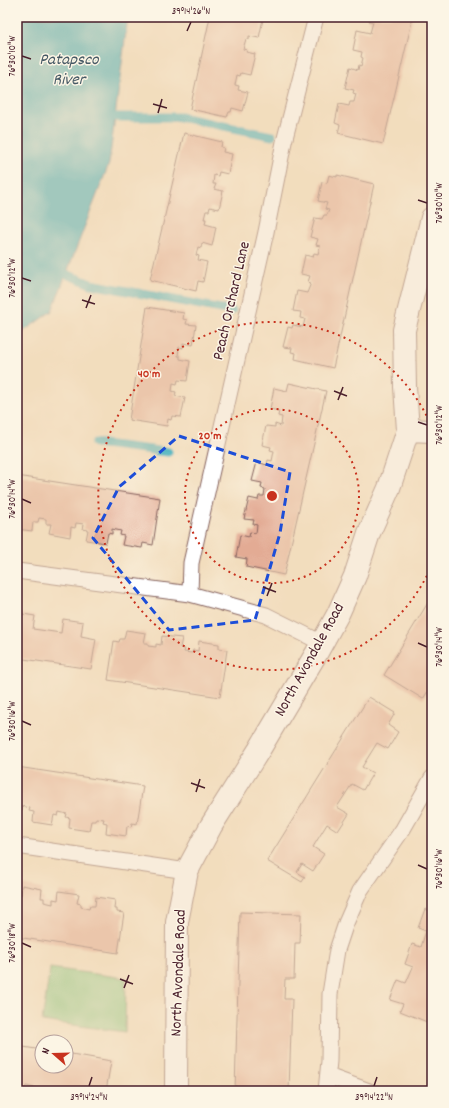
<svg xmlns="http://www.w3.org/2000/svg" width="449" height="1108" font-family="Dekko,sans-serif">
<rect width="100%" height="100%" fill="#fcf5e5"/>
<filter id="ink" filterUnits="userSpaceOnUse"><feTurbulence type="fractalNoise" baseFrequency=".025" numOctaves="2"/><feDisplacementMap in="SourceGraphic" scale="8" xChannelSelector="R" yChannelSelector="G"/><feConvolveMatrix kernelMatrix="1 2 1 2 8 2 1 2 1" color-interpolation-filters="sRGB"/></filter>
<filter id="wash" filterUnits="userSpaceOnUse"><feTurbulence type="fractalNoise" baseFrequency=".012" numOctaves="4" result="noise"/><feDisplacementMap in="SourceGraphic" scale="16" xChannelSelector="R" yChannelSelector="G"/><feGaussianBlur stdDeviation="0.9" result="paint"/><feColorMatrix in="noise" values="0 0 0 0 0 0 0 0 0 0 0 0 0 0 0 0 0 1.4 0 .05"/><feComposite in="paint" operator="in"/></filter>
<g filter="url(#wash)">
<rect width="100%" height="100%" fill="#f2ddbd"/>
<path fill="#82c680" stroke="#667256" d="M 50,968 L 126,978 L 125,1032 L 42,1021 Z"/>
<path fill="#40afbc" stroke="#456774" d="M 17,17 L 128,17 L 109,164 L 52,311 L 17,336 Z"/>
<g fill="none" stroke-linecap="round" stroke-linejoin="round">
<path stroke="#40afbc" stroke-width="9" d="M 115,117 L 180,117 L 272,136
M 66,274 L 91,284 L 232,311
M 95,443 L 168,452"/>
</g>
<g id="blocks">
<path fill="#e3ab94" d="M 210,17 L 256,17 L 263,19 L 259,38 L 249,36 L 249,40 L 246,39 L 243,49 L 247,50 L 246,52 L 255,54 L 250,75 L 241,73 L 240,76 L 237,75 L 235,85 L 239,86 L 238,90 L 248,92 L 243,111 L 232,108 L 231,112 L 229,112 L 227,117 L 190,109 Z
M 370,17 L 413,17 L 383,144 L 338,133 L 340,125 L 335,123 L 339,104 L 349,106 L 350,102 L 354,102 L 356,94 L 353,93 L 354,90 L 345,88 L 350,67 L 358,70 L 359,65 L 361,66 L 363,58 L 361,57 L 362,52 L 353,50 L 357,30 L 370,33 L 373,22 L 369,21 Z
M 184,133 L 222,142 L 221,147 L 224,148 L 223,152 L 232,154 L 228,174 L 219,172 L 218,176 L 214,175 L 213,184 L 216,184 L 214,189 L 223,191 L 219,209 L 210,207 L 209,211 L 206,211 L 204,219 L 206,219 L 205,224 L 216,227 L 212,246 L 202,243 L 201,248 L 198,247 L 196,255 L 199,256 L 198,260 L 207,262 L 203,282 L 198,281 L 196,291 L 150,280 Z
M 329,175 L 337,177 L 337,175 L 374,184 L 333,368 L 295,359 L 296,353 L 291,352 L 292,348 L 283,347 L 288,327 L 292,328 L 293,325 L 303,327 L 305,319 L 300,318 L 301,312 L 293,311 L 297,291 L 307,293 L 311,283 L 308,282 L 310,276 L 301,274 L 305,255 L 313,257 L 314,253 L 318,254 L 320,246 L 316,245 L 318,239 L 310,237 L 315,218 L 322,219 L 324,215 L 327,215 L 329,210 L 325,209 L 327,203 L 318,201 L 322,182 L 327,183 Z
M 147,307 L 184,313 L 183,319 L 187,320 L 186,324 L 196,325 L 193,345 L 183,343 L 183,348 L 179,347 L 178,356 L 180,356 L 180,359 L 190,361 L 187,381 L 178,380 L 177,384 L 173,383 L 172,391 L 176,392 L 175,396 L 185,398 L 181,417 L 172,416 L 171,420 L 168,419 L 167,426 L 129,420 Z
M 289,383 L 326,391 L 284,575 L 246,567 L 247,559 L 236,557 L 240,535 L 249,537 L 250,532 L 256,533 L 257,525 L 253,524 L 254,520 L 244,519 L 249,498 L 258,500 L 259,496 L 264,496 L 265,489 L 261,488 L 262,483 L 252,481 L 257,462 L 267,465 L 268,460 L 272,461 L 274,451 L 270,450 L 271,447 L 262,445 L 266,426 L 275,427 L 275,424 L 281,426 L 282,417 L 278,416 L 279,411 L 270,409 L 274,388 L 287,391 Z
M 17,476 L 160,498 L 153,545 L 143,543 L 142,548 L 122,545 L 124,536 L 120,535 L 121,531 L 112,529 L 112,534 L 108,533 L 106,543 L 86,540 L 88,530 L 83,529 L 84,524 L 76,523 L 75,528 L 71,527 L 70,537 L 49,533 L 51,524 L 46,524 L 46,519 L 39,518 L 38,522 L 33,522 L 32,531 L 17,529 Z
M 432,596 L 432,693 L 428,691 L 423,699 L 384,675 Z
M 17,613 L 35,616 L 33,629 L 61,633 L 63,619 L 83,622 L 81,636 L 96,639 L 91,669 L 17,658 Z
M 126,630 L 146,633 L 144,643 L 148,643 L 148,646 L 156,647 L 156,644 L 161,645 L 162,636 L 182,638 L 180,648 L 185,649 L 184,652 L 192,653 L 193,650 L 198,651 L 199,641 L 219,644 L 219,649 L 227,650 L 220,697 L 108,680 L 114,641 L 119,642 L 120,639 L 124,639 Z
M 369,697 L 395,713 L 388,725 L 398,732 L 388,749 L 377,743 L 362,767 L 373,773 L 363,790 L 352,784 L 337,807 L 349,814 L 338,831 L 327,824 L 313,847 L 324,854 L 313,871 L 302,864 L 297,872 L 305,877 L 302,882 L 267,861 Z
M 17,767 L 143,786 L 137,824 L 132,823 L 131,827 L 127,826 L 126,836 L 106,833 L 107,823 L 103,822 L 104,819 L 96,818 L 95,821 L 91,821 L 89,831 L 69,828 L 70,818 L 66,817 L 67,814 L 59,812 L 58,816 L 54,815 L 52,825 L 33,822 L 34,812 L 29,811 L 30,808 L 22,806 L 22,810 L 17,809 Z
M 22,885 L 42,889 L 41,898 L 44,898 L 44,902 L 53,904 L 53,899 L 58,900 L 59,891 L 79,894 L 77,903 L 81,904 L 81,907 L 89,909 L 90,906 L 95,906 L 96,897 L 115,900 L 114,909 L 117,909 L 117,912 L 124,913 L 118,953 L 17,937 L 17,894 L 21,895 Z
M 425,909 L 432,912 L 432,1024 L 400,1011 L 403,1004 L 390,1000 L 398,980 L 406,983 L 413,967 L 405,964 L 412,944 L 421,947 L 426,931 L 418,928 Z
M 240,912 L 301,914 L 300,943 L 295,943 L 294,979 L 285,979 L 284,999 L 292,999 L 289,1091 L 235,1091 Z
M 17,1046 L 42,1050 L 42,1066 L 66,1066 L 66,1053 L 111,1061 L 106,1091 L 38,1091 L 34,1090 L 35,1088 L 26,1086 L 25,1089 L 22,1089 L 21,1091 L 17,1091 Z"/>
</g>
</g>
<g filter="url(#ink)">
<use href="#blocks" fill-opacity="0" stroke="#85625e" stroke-width="1"/>
<g fill="none" stroke-linecap="round" stroke-linejoin="round">
<g stroke="#85625e" stroke-width="17">
<path id="lane" d="M 17,571 L 190,594 L 266,615 L 322,643
M 190,594 L 191,563 L 266,232 L 284,142 L 316,17
M 17,846 L 187,871
M 328,1076 L 369,1091
M 326,1091 L 329,1061 L 330,994 L 337,950 L 346,923 L 360,891 L 403,829 L 432,778"/>
</g>
<g stroke="#85625e" stroke-width="24">
<path id="street" d="M 408,430 L 432,431
M 176,1091 L 177,922 L 187,871 L 211,826 L 259,750 L 316,654 L 338,614 L 355,576 L 369,533 L 389,488 L 408,430 L 405,387 L 404,330 L 432,218"/>
</g>
<use href="#lane" stroke="#fff" stroke-width="15"/>
<use href="#street" stroke="#fff" stroke-width="22"/>
</g>
</g>
<path d="M0 0H449V1108H0ZM 179,436 L 290,472 L 280,533 L 255,620 L 169,630 L 93,538 L 119,487 Z" fill="#f2ddbd" fill-opacity=".55" fill-rule="evenodd"/>
<path fill="none" stroke="#1d4ed8" stroke-width="3" stroke-dasharray="8 5" stroke-linejoin="round" d="M 179,436 L 290,472 L 280,533 L 255,620 L 169,630 L 93,538 L 119,487 Z"/>
<path fill="none" stroke="#4a1f2b" stroke-width="1.5" d="M 187,31 L 191,22M 22,56 L 31,59M 153,104 L 167,108M 158,113 L 162,99M 418,200 L 427,203M 22,278 L 31,281M 82,300 L 95,304M 86,308 L 91,295M 334,391 L 347,396M 338,400 L 343,387M 418,422 L 427,425M 22,499 L 31,503M 263,587 L 276,592M 267,596 L 272,583M 418,643 L 427,647M 22,721 L 31,725M 191,783 L 205,788M 196,792 L 200,779M 418,865 L 427,869M 22,943 L 31,947M 120,979 L 133,984M 124,988 L 129,975M 89,1086 L 92,1077M 374,1086 L 377,1077"/>
<g fill="none" stroke="#c8321e" stroke-width="2" stroke-dasharray="2 4">
<circle cx="272" cy="496" r="87"/>
<path d="M432 565A174 174 0 1 1 432 427"/>
</g>
<g text-anchor="middle" dominant-baseline="central" stroke-width="3" stroke-linejoin="round" paint-order="stroke">
<g font-size="16" fill="#4a1f2b" stroke="#fcf5e5">
<text transform="translate(232 301) rotate(-77)">Peach Orchard Lane</text>
<text transform="translate(310 660) rotate(-61)">North Avondale Road</text>
<text transform="translate(179 973) rotate(-88)">North Avondale Road</text>
</g>
<g font-size="17" font-style="italic" fill="#465965" stroke="#fcf5e5">
<text x="69" y="61">Patapsco<tspan x="69" dy="20">River</tspan></text>
</g>
</g>
<circle cx="272" cy="496" r="6" fill="#c8321e" stroke="#fcf5e5" stroke-width="2"/>
<g font-size="12" text-anchor="middle" font-weight="bold" fill="#c8321e" stroke="#fcf5e5" stroke-width="3" stroke-linejoin="round" paint-order="stroke">
<text x="149" y="377">40 m</text>
<text x="210" y="439">20 m</text>
</g>
<rect width="449" height="1108" fill="none" stroke="#fcf5e5" stroke-width="44"/>
<g transform="translate(54 1054) rotate(290)"><circle r="19" fill="#fcf5e5" stroke="#b59f9b"/>
<path d="M0-3L7 15L0 10L-7 15Z" fill="#c8321e"/>
<text y="-6" font-size="11" font-weight="bold" text-anchor="middle" fill="#4a1f2b">N</text>
</g>
<rect x="22" y="22" width="405" height="1064" fill="none" stroke="#4a1f2b" stroke-width="1.5"/>
<g font-size="10" text-anchor="middle" fill="#4a1f2b">
<text x="191" y="14">39°14'26"N</text>
<text transform="translate(11 56) rotate(-90)" y="4">76°30'10"W</text>
<text transform="translate(438 203) rotate(-90)" y="4">76°30'10"W</text>
<text transform="translate(11 278) rotate(-90)" y="4">76°30'12"W</text>
<text transform="translate(438 425) rotate(-90)" y="4">76°30'12"W</text>
<text transform="translate(11 499) rotate(-90)" y="4">76°30'14"W</text>
<text transform="translate(438 647) rotate(-90)" y="4">76°30'14"W</text>
<text transform="translate(11 721) rotate(-90)" y="4">76°30'16"W</text>
<text transform="translate(438 869) rotate(-90)" y="4">76°30'16"W</text>
<text transform="translate(11 943) rotate(-90)" y="4">76°30'18"W</text>
<text x="89" y="1100">39°14'24"N</text>
<text x="374" y="1100">39°14'22"N</text>
</g>
</svg>
